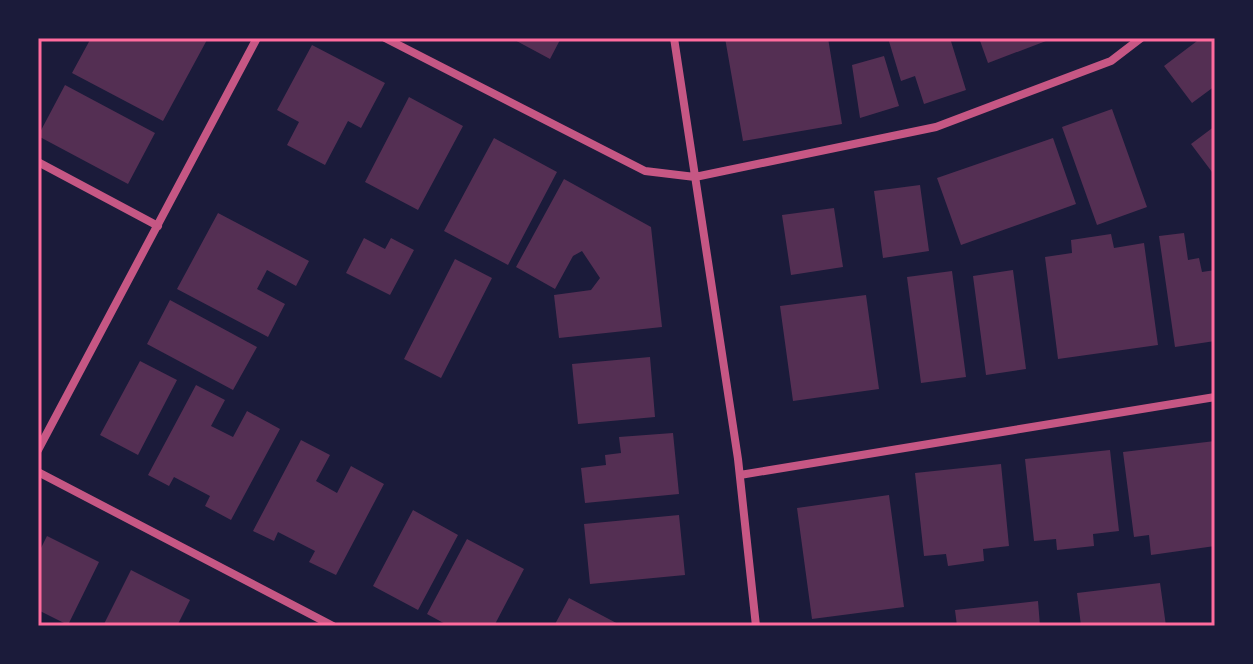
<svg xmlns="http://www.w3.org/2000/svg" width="1253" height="664" font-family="'IBM Plex Serif',serif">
<rect width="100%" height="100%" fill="#1b1b3a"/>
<path fill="#542f53" d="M 91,38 L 208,38 L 163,121 L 72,73 Z
M 511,38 L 561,38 L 550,59 Z
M 725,38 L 828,38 L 842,124 L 743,141 Z
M 888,38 L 950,38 L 966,90 L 924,104 L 915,76 L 901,81 Z
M 979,38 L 1045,38 L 1046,41 L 988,63 Z
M 1201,38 L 1215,38 L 1215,86 L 1192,103 L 1164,66 Z
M 312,45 L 385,83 L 361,128 L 348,121 L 325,165 L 287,145 L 299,122 L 277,110 Z
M 884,56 L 899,106 L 860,118 L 852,65 Z
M 65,85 L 155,133 L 128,184 L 38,136 Z
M 409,97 L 463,126 L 418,210 L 365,182 Z
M 1112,109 L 1147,207 L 1097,225 L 1062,127 Z
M 1215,126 L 1215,176 L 1191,144 Z
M 494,138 L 557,172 L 508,265 L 444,231 Z
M 1053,138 L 1076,204 L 961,245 L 937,178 Z
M 564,179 L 651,227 L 662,327 L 559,338 L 554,295 L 591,290 L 600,278 L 582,251 L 573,256 L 555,289 L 516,267 Z
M 920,185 L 929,251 L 883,258 L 874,191 Z
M 834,208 L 843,267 L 791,275 L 782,215 Z
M 218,213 L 309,261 L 296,286 L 267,270 L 257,289 L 285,304 L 268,337 L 177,289 Z
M 1184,233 L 1188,260 L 1199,258 L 1202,272 L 1215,270 L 1215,341 L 1175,347 L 1159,236 Z
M 1111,234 L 1114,248 L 1144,243 L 1158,345 L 1058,359 L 1045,257 L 1072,253 L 1071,240 Z
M 364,238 L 385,249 L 391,238 L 414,250 L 390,295 L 346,273 Z
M 455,259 L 492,278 L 441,378 L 404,359 Z
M 1013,270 L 1026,369 L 986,375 L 973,276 Z
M 952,271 L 966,377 L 921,383 L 907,277 Z
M 866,295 L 879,389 L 793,401 L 780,306 Z
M 170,300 L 257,347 L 233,390 L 147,344 Z
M 650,357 L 655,417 L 578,424 L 572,364 Z
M 140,361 L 177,380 L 138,455 L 100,435 Z
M 196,385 L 225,400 L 211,426 L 233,437 L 247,411 L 280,429 L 231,520 L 205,506 L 210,496 L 174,477 L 169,486 L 148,475 Z
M 673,433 L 679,494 L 585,503 L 581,468 L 606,465 L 605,455 L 621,453 L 619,437 Z
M 301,440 L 330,455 L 316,481 L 337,493 L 351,466 L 384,484 L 336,575 L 309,562 L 315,551 L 278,532 L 274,541 L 253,531 Z
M 1215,441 L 1215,546 L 1151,555 L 1149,535 L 1134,537 L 1123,452 Z
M 1110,450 L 1119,531 L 1093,534 L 1094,546 L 1057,550 L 1056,539 L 1034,541 L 1025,459 Z
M 1001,464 L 1009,546 L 983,549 L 984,561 L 948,566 L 946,554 L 924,556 L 915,473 Z
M 889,495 L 904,607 L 812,619 L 797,508 Z
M 413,510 L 458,535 L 418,610 L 373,586 Z
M 679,515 L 685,575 L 590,584 L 584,524 Z
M 47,536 L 99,562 L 68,625 L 38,610 L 38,554 Z
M 467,539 L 524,569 L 494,626 L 449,626 L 427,614 Z
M 131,570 L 190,600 L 177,626 L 103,626 Z
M 1160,583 L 1166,626 L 1081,626 L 1077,593 Z
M 569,598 L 622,626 L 554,626 Z
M 1038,601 L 1040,626 L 957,626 L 955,610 Z"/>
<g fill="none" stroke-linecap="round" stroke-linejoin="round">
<path stroke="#c65784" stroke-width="8" d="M 385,38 L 645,171 L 695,177 L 936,127 L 1111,61 L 1141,38
M 674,38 L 738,459 L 756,626
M 38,162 L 158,226
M 38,450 L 257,38
M 38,472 L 333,626
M 740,475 L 1215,397"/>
</g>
<rect width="1253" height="664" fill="none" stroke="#1b1b3a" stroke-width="80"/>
<rect x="40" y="40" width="1173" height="584" fill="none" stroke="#ff6b9d" stroke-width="3"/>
</svg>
